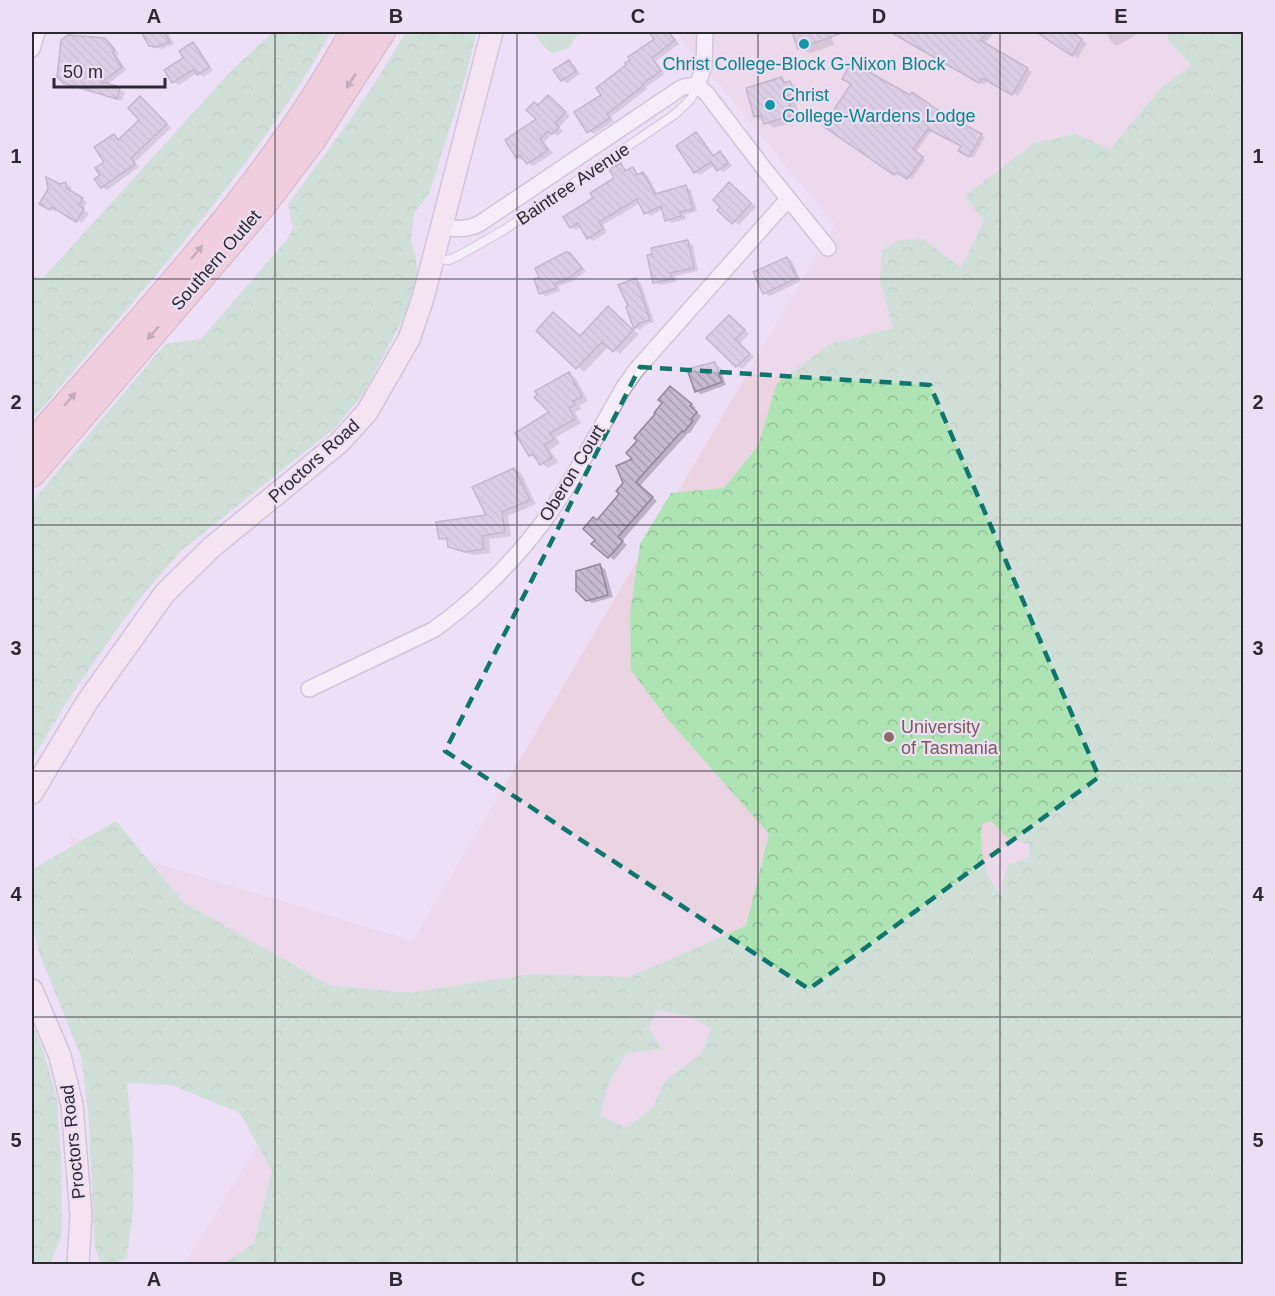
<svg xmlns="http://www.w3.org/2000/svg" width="1275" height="1296" font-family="Helvetica,sans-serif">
<defs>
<pattern id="forest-crowns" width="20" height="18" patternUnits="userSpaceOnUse" patternTransform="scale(1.5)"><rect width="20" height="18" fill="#aee3b3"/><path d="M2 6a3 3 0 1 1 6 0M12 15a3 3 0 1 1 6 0" fill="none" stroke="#96c39a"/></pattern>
<pattern id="building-back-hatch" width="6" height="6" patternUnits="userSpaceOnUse" patternTransform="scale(1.5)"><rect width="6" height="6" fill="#c6bacf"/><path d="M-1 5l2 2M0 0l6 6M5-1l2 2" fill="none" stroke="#aaa0b2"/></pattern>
</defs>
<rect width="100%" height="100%" fill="#ecdff5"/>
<path fill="#ead4e1" d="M 676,32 L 1243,32 L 1243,1264 L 185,1264 L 279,1110 L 89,1058 L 71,837 L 413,941 L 835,225 Z"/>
<path fill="#aee3b3" d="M 533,32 L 579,32 L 569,48 L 552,53 L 543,46 Z"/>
<path fill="url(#forest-crowns)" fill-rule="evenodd" d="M 273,32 L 331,32 C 251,175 137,295 32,420 L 32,276 L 43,278 L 232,70 Z
M 406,32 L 477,32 L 466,75 L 430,192 L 414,213 L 411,241 L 416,257 L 417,274 L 408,309 L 364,393 L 336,427 L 182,550 L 145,592 L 119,626 L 68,700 L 32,760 L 32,502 L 165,344 L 201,339 L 288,238 L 293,228 L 288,204 C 330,149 371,92 406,32 Z
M 1167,32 L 1240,32 L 1243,35 L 1243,1264 L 224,1264 L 254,1243 L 272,1171 L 240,1113 L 172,1085 L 127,1083 L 133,1147 L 133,1209 L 127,1258 L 111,1264 L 101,1264 L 95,1248 L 88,1111 L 81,1057 L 38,950 L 32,922 L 32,869 L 116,821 L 183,902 L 329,985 L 407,993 L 532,974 L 629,977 L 746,926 L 769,834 L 665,716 L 631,670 L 630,614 L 640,544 L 671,493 L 724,488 L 758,446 L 777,383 L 830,344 L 893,328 L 880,281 L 882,250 L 897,241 L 922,238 L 961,268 L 984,221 L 965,196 L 1034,143 L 1075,134 L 1110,149 L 1161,88 L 1191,65 L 1169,42 ZM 991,821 L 1010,840 L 1029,844 L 1029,857 L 1008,865 L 1003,883 L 1002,896 C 985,878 978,848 982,824 ZM 657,1010 L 688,1016 L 712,1028 L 701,1054 L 666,1080 L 652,1108 L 626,1128 L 600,1115 L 609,1083 L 627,1053 L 662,1049 L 649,1028 Z
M 32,1023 L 43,1050 L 57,1099 L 61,1156 L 62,1235 L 50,1264 L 32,1264 Z"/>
<path fill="#0003" d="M 143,32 L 175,32 L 169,35 L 174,44 L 161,49 L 156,48 L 150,45 Z
M 650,32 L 670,32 L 679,44 L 656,61 L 665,74 L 646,87 L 647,89 L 611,117 L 614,121 L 594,134 L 589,131 L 603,95 L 656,39 Z
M 794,32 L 830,32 L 834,45 L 810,53 L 799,48 Z
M 893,32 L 995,32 L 984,44 L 1032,72 L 1018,96 L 988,79 L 984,85 Z
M 1039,32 L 1069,32 L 1087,43 L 1078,58 Z
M 1106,32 L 1133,32 L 1136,35 L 1117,46 L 1112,43 Z
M 104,40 L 110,43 L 119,54 L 117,56 L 126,70 L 107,85 L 125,92 L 122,101 L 64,82 Z
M 193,44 L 198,47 L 213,70 L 204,77 L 197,73 L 179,85 L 173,82 Z
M 569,62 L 574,65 L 580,74 L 567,83 L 562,80 Z
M 782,79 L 798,87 L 801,98 L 795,100 L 801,120 L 774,128 L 755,116 Z
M 548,97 L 570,116 L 559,127 L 563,131 L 558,136 L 553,133 L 544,142 L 553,153 L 533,166 L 524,158 L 522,160 L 517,157 L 538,119 L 539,106 Z
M 141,98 L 171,128 L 135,162 L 139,167 L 107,190 L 102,187 L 102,175 L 114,135 L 120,140 L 141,120 Z
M 941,113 L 985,137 L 973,158 L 960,150 L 963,146 L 932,130 L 915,153 L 925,160 L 912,179 L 901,173 L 899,176 L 895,174 L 825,125 Z
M 697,134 L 701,137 L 715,157 L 720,153 L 725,156 L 732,166 L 723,172 L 715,165 L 700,175 L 695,172 L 678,147 Z
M 621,165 L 628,171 L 633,169 L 640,175 L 643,173 L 648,176 L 658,195 L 685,186 L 691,190 L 697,211 L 685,215 L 686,219 L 672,223 L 666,220 L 663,209 L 651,216 L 645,213 L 640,203 L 603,225 L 607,232 L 593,241 L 588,238 L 581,227 L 576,230 L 571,227 L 616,178 Z
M 66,184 L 71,186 L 71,193 L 87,202 L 83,210 L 89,213 L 82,223 L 57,209 L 56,212 L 41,204 L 50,189 Z
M 734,187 L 756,207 L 739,225 L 733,222 Z
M 687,242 L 693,245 L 698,271 L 675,276 L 676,282 L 660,285 L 654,282 Z
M 569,254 L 575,258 L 586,271 L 573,281 L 559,286 L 560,291 L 546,296 L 540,293 L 541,278 Z
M 787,258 L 792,261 L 801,281 L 770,296 L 764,293 Z
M 636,280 L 641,283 L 654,322 L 645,325 L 640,330 L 636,328 L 628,308 Z
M 608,308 L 639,334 L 620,354 L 609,346 L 584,372 L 538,331 L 559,318 L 581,337 Z
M 729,317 L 749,334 L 740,343 L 754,357 L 742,369 L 737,366 Z
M 714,364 L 720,367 L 726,385 L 701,394 L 696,391 Z
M 569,374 L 576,378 L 588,401 L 580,405 L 581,409 L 575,412 L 581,423 L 556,437 L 560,443 L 550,450 L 558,462 L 548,468 L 531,455 Z
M 676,391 L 696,408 L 694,410 L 701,416 L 690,433 L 688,433 L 640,486 L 657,501 L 622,541 L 627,545 L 614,560 L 594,544 L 598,539 L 597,521 L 621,494 L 635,459 Z
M 514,469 L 521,473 L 536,504 L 508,516 L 511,536 L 489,539 L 490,553 L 473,555 L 457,550 L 450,546 L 449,542 L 440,538 L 488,516 Z
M 600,566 L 605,569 L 613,597 L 592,603 L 587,600 Z"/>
<path fill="url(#building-back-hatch)" stroke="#93879b" stroke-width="1.5" d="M 141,32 L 164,32 L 170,42 L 155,47 L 149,46 Z
M 649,32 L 668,32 L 675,40 L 652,58 L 661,71 L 642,84 L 643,86 L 607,114 L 610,118 L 587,133 L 574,112 L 601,95 L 596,88 L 626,65 L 625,63 L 630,60 L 628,57 L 654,39 Z
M 792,32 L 842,32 L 842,33 L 798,49 Z
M 890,32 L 988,32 L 980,40 L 1028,68 L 1012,95 L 982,78 L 979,83 Z
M 1036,32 L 1071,32 L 1082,39 L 1072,56 Z
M 68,35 L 105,38 L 115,50 L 112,52 L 122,67 L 102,82 L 120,87 L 117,99 L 63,83 L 57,77 L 61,40 Z
M 193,42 L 209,67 L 197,75 L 194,69 L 172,83 L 164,70 L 183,58 L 179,51 Z
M 569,60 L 576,71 L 561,81 L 553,70 Z
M 851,62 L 910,95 L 912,92 L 938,110 L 982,134 L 969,157 L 958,151 L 961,146 L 928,129 L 913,149 L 923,157 L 907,179 L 897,172 L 894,175 L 823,126 L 851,84 L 842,79 Z
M 782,77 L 784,83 L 790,81 L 794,94 L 787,95 L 793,115 L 764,124 L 761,115 L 754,117 L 746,88 Z
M 548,95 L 566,112 L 555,123 L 559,127 L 552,134 L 548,131 L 540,139 L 548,150 L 527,164 L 520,155 L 516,158 L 505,140 L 536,119 L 526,110 L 534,102 L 538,105 Z
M 140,96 L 167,124 L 131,158 L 135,164 L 101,188 L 94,179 L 100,175 L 95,168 L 104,162 L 94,147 L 114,134 L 118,140 L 139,120 L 128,108 Z
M 696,132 L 713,156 L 720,151 L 728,163 L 717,171 L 711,162 L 694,173 L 676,146 Z
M 621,163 L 625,171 L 633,167 L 637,175 L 643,172 L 655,194 L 686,185 L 693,209 L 680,212 L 681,216 L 665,221 L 661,206 L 644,214 L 637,199 L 599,222 L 603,229 L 587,239 L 578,223 L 570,228 L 563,217 L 593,198 L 590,193 L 614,178 L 609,169 Z
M 46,177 L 60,184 L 66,182 L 66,188 L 83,198 L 79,205 L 84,209 L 76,222 L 52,207 L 50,210 L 39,204 L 48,189 Z
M 729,182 L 751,203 L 732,224 L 717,210 L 720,207 L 713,200 Z
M 688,240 L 694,268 L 670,273 L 672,279 L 653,283 L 647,255 L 652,254 L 651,248 Z
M 566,252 L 570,253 L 582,268 L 567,279 L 554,284 L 556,288 L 539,294 L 534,279 L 539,277 L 535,268 Z
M 787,257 L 797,278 L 763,294 L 753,272 Z
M 636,278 L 650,320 L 640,323 L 634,329 L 626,307 L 628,306 L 618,285 Z
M 608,306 L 633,330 L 613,352 L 602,342 L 576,369 L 536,331 L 553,312 L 580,336 Z
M 729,315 L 745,330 L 735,339 L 750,354 L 736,367 L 706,338 Z
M 715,362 L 722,382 L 695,392 L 687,369 Z
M 569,372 L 582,397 L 573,401 L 575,404 L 569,408 L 575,419 L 550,433 L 554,439 L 544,445 L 552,458 L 540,465 L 533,454 L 529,456 L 515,433 L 549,412 L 534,397 L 537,395 L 535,391 Z
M 670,386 L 692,404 L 690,406 L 697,412 L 691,419 L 693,421 L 684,432 L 682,431 L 636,482 L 653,497 L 618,537 L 623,541 L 608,558 L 591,544 L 595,540 L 583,529 L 593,517 L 597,520 L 619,494 L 616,491 L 623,483 L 616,466 L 632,459 L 626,453 L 637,441 L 634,438 L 655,414 L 654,413 L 662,403 L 658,400 Z
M 514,468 L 530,500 L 502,512 L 505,532 L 482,536 L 484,549 L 465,552 L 448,547 L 447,538 L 439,539 L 436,522 L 486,515 L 472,487 Z
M 600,564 L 608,595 L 586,601 L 576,591 L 576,571 Z"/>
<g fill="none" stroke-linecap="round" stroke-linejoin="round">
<g stroke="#b2a6bb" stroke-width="10">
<path id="lane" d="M 436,259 L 449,260 L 460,255 L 504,230 L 674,115 L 691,99 L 697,86"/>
</g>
<g stroke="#b2a6bb" stroke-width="18">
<path id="street" d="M 32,49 L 37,32
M 697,86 L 704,66 L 705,32
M 442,227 C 457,229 466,230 479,224 L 681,88 C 691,84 700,86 707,94 L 765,170 L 828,248
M 309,689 L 433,630 C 472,603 512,563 541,525 C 572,483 598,432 624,387 L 636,370 L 788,199"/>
</g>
<g stroke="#b2a6bb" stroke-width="24">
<path id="secondary" d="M 32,793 L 87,702 L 165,593 L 212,547 L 340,442 L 367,412 L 409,339 L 423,298 L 492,32
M 32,990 L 60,1056 L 72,1105 L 81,1215 L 78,1264"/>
</g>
<g stroke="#ae888d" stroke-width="28">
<path id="highway" d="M 32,444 C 145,313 270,185 353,32
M 32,474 L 263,205 L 311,142 L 382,32"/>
</g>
<use href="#lane" stroke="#fff" stroke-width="8"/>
<use href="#street" stroke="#fff" stroke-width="15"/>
<use href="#secondary" stroke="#fcebec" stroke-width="21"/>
<use href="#highway" stroke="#f4bbbe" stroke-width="26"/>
</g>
<defs><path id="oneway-solid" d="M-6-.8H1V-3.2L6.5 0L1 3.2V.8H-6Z" transform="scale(1.5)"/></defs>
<g fill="#907278">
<use href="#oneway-solid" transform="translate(351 81) rotate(123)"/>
<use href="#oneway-solid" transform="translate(197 252) rotate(-50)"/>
<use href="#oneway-solid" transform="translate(153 333) rotate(131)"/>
<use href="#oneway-solid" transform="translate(70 399) rotate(-49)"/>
</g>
<path d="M0 0H1275V1296H0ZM 640,367 L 930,385 L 1099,777 L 809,989 L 445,751 Z" fill="#ecdff5" fill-opacity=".55" fill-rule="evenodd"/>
<path fill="none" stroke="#0f766e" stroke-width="4.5" stroke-dasharray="12 8" stroke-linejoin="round" d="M 640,367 L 930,385 L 1099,777 L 809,989 L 445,751 Z"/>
<path fill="none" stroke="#2d2931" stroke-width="1.5" stroke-opacity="0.55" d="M 275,32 L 275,1264M 517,32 L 517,1264M 758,32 L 758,1264M 1000,32 L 1000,1264M 32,279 L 1244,279M 32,525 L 1244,525M 32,771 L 1244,771M 32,1017 L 1244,1017"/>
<g fill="#0f9aa8" stroke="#ecdff5" stroke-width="2">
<circle cx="804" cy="44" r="6"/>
<circle cx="770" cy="105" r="6"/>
</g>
<circle fill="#8d6e63" stroke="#ecdff5" stroke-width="2" cx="889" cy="737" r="6"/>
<g text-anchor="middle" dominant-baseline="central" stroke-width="4.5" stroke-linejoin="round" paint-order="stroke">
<g font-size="18" fill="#0d838f" stroke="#ecdff5">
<text x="804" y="64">Christ College-Block G-Nixon Block</text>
<text x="782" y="95" text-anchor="start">Christ<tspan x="782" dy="21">College-Wardens Lodge</tspan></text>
</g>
<g font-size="18" fill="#2d2931" stroke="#ecdff5">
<text transform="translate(573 184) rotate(-34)">Baintree Avenue</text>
<text transform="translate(216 260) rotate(-49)">Southern Outlet</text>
<text transform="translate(314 461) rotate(-42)">Proctors Road</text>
<text transform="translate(572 473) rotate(-59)">Oberon Court</text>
<text transform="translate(73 1142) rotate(-96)">Proctors Road</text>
</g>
<g font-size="18" fill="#785e54" stroke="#ecdff5" text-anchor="start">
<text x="901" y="727">University<tspan x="901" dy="21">of Tasmania</tspan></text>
</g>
</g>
<rect width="1275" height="1296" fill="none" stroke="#ecdff5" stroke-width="66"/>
<path d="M54 78v9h111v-9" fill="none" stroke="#2d2931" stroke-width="3"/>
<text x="63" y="78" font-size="18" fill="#2d2931" stroke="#ecdff5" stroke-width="4.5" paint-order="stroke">50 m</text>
<rect x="33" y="33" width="1209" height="1230" fill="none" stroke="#2d2931" stroke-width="2"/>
<g font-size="20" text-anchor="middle" font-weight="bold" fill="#2d2931">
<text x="154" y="23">A</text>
<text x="396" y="23">B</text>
<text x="638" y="23">C</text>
<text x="879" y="23">D</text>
<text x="1121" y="23">E</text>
<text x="16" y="163">1</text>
<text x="1258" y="163">1</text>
<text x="16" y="409">2</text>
<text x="1258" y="409">2</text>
<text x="16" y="655">3</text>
<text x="1258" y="655">3</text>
<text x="16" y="901">4</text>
<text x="1258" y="901">4</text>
<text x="16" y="1147">5</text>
<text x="1258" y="1147">5</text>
<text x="154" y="1286">A</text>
<text x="396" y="1286">B</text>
<text x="638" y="1286">C</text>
<text x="879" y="1286">D</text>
<text x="1121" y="1286">E</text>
</g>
</svg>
